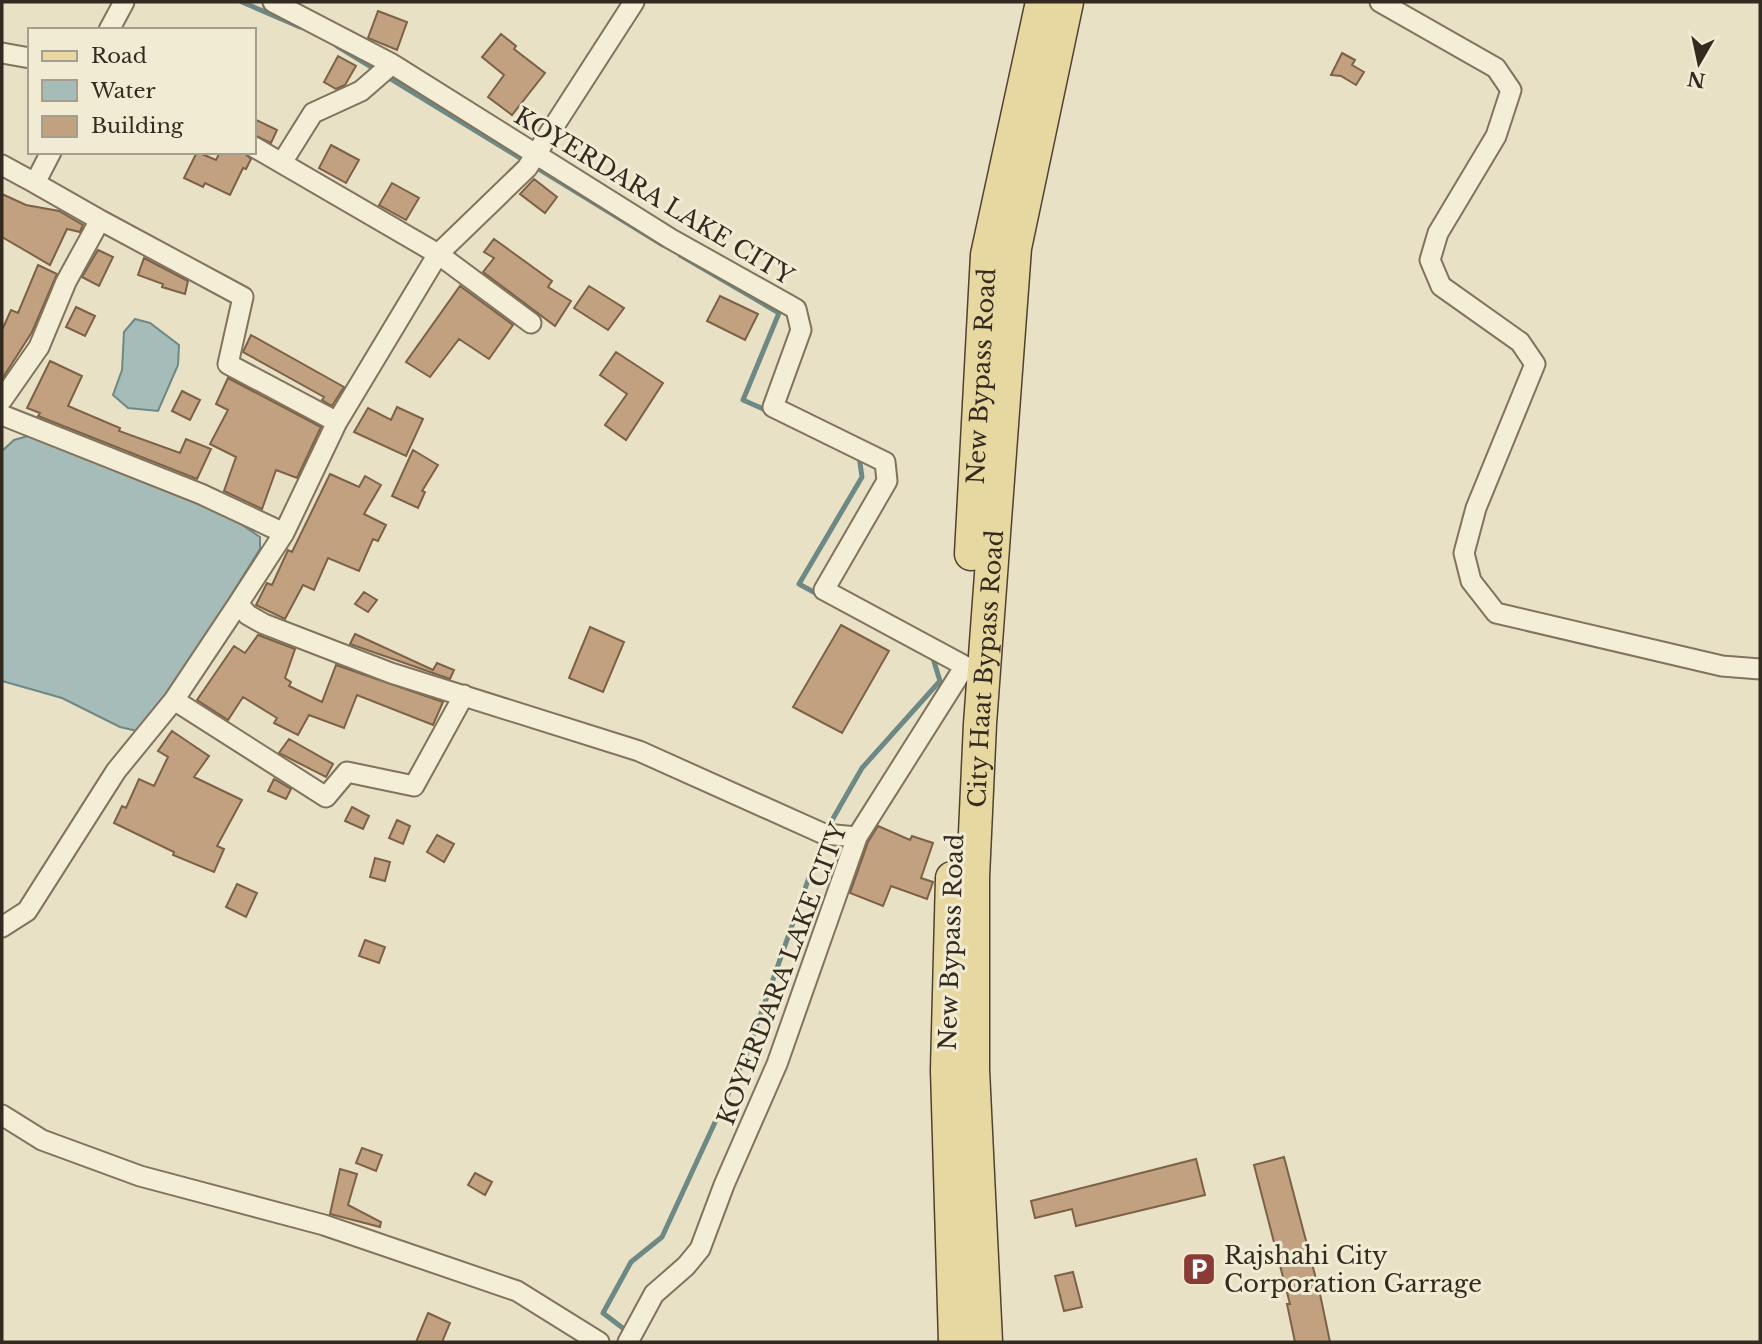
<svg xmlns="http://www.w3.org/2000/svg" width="1762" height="1344" font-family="'Libre Baskerville',serif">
<rect width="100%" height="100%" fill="#e8e1c5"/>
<path fill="#a6bcb8" stroke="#6e8985" stroke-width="2" d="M 135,319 L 150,323 L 179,345 L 178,365 L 158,411 L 128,408 L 113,395 L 122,370 L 124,332 Z
M 28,436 L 120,468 L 232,518 L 260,537 L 260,549 L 160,710 L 137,731 L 120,727 L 62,698 L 2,681 L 2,451 L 14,440 Z"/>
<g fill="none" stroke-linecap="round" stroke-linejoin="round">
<path stroke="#6e8985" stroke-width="5" d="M 242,2 L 300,27
M 337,46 L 525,161
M 534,166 L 663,245
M 680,255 L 779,313 L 743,400 L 770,412
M 819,595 L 799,584 L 862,477 L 859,456
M 827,829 L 862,768 L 940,681 L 932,655
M 628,1332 L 603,1313 L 631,1262 L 662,1237 L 747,1053 L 823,838"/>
</g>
<path fill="#c1a180" stroke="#7d6146" stroke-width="2" d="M 378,11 L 407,22 L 397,50 L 368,38 Z
M 501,34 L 516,46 L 514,49 L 545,73 L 512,115 L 488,97 L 504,75 L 482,57 Z
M 1342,53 L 1355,60 L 1352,65 L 1364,72 L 1356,85 L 1341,76 L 1331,75 Z
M 338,56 L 356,66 L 345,85 L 336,89 L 324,82 Z
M 254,119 L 277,130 L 271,143 L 254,135 Z
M 331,145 L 359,160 L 346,183 L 319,168 Z
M 197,152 L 216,160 L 220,152 L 243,152 L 251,159 L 246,169 L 243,168 L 230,195 L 205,183 L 203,187 L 184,178 Z
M 534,179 L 557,197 L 545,213 L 520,194 Z
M 392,183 L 419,198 L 406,220 L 379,205 Z
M 2,194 L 26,205 L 59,211 L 83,225 L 80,232 L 67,229 L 50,265 L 2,237 Z
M 494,239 L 552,281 L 548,287 L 571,301 L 555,326 L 483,272 L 494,258 L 484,252 Z
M 98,250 L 113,257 L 99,286 L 82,277 Z
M 144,258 L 188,281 L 185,294 L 162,287 L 163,284 L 138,275 Z
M 38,265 L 57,274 L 32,332 L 2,379 L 2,330 L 11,310 L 18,313 Z
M 460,286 L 513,325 L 489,359 L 459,339 L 430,377 L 406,362 Z
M 589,286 L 624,308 L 608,330 L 574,308 Z
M 720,296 L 758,314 L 745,340 L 707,321 Z
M 76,307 L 95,316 L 85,336 L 66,327 Z
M 251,335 L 344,387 L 332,406 L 322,400 L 324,397 L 243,352 Z
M 616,352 L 663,383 L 626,440 L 605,425 L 627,394 L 600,375 Z
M 50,361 L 82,376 L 68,406 L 120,428 L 119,431 L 180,453 L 186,439 L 211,449 L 197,479 L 38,416 L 40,413 L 27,408 Z
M 228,378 L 321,427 L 297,478 L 276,470 L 262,509 L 224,491 L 236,457 L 210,444 L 228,410 L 216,404 Z
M 182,391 L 200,400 L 190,420 L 172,411 Z
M 397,407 L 423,419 L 406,456 L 354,432 L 368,408 L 391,420 Z
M 413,450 L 438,465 L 422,491 L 425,492 L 418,508 L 392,496 Z
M 330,474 L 359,487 L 365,476 L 381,485 L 364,514 L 386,525 L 378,541 L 373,539 L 359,571 L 328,558 L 314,590 L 303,585 L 285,619 L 256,605 L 267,583 L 272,585 L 288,550 L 292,552 Z
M 364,592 L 377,600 L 368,612 L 355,604 Z
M 841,625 L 889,651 L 842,733 L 793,707 Z
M 590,627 L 624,642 L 603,692 L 569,678 Z
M 355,634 L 433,670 L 437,663 L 454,670 L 450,679 L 350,644 Z
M 258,635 L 295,649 L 285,678 L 291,682 L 289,686 L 322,702 L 336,665 L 443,702 L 433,725 L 357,695 L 344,728 L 309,715 L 298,735 L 274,723 L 277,718 L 243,697 L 228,720 L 197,700 L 234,646 L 245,653 Z
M 172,731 L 209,756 L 194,777 L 242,800 L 217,846 L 224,849 L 214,872 L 173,855 L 174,852 L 114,823 L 122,806 L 126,808 L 139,779 L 154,786 L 168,757 L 158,751 Z
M 289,739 L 333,764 L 326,777 L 279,753 Z
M 274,779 L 291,789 L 286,799 L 268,791 Z
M 352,807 L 369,816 L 363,829 L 345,821 Z
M 397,820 L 410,826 L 403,844 L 389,838 Z
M 878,826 L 910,840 L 912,836 L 933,843 L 921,878 L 933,882 L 927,899 L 891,886 L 883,906 L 850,893 L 868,842 Z
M 437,835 L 454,844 L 444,862 L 427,852 Z
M 375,858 L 390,862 L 385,881 L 370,877 Z
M 237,884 L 257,893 L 246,917 L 226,907 Z
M 365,940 L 385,947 L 379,963 L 359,956 Z
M 362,1148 L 382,1155 L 376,1171 L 356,1163 Z
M 1284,1157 L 1320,1294 L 1330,1342 L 1295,1342 L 1287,1304 L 1290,1304 L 1254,1165 Z
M 1196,1159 L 1205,1195 L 1076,1226 L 1072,1209 L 1035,1218 L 1031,1201 Z
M 340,1169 L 357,1174 L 348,1205 L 381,1222 L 380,1227 L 330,1214 Z
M 475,1173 L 492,1182 L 485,1195 L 468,1185 Z
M 1073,1272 L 1082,1307 L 1064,1311 L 1055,1276 Z
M 428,1313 L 450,1323 L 442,1342 L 416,1342 Z"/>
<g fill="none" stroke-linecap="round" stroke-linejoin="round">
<g stroke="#81735d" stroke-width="23">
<path id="street" d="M 273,2 L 392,64 L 671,239 L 796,309 L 801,330 L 773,407 L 885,462 L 887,481 L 824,590 L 965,666 L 857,837 L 777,1064 L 724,1185 L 700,1249 L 686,1266 L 654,1294 L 628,1342
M 1380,2 L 1496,68 L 1511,90 L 1496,136 L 1438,233 L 1430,260 L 1441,286 L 1520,342 L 1535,364 L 1476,508 L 1464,553 L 1471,581 L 1496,613 L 1722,666 L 1760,669
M 109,30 L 124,2
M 2,53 L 30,58
M 254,147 L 438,254 L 531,323
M 283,161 L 313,113 L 361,91 L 392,64
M 2,165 L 35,183 L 51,152
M 35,183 L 100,220
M 2,400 L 39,347 L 66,282 L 100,220 L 243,297 L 228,364 L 337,422
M 2,415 L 201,494 L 284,533
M 238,604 L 248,615 L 264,624 L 391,673 L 639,751 L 824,834 L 857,837
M 174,700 L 326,797 L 347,772 L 414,786 L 464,695
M 2,927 L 27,911 L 116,771 L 174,700 L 238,604 L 284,533 L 337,422 L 438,254 L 527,168 L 634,2
M 2,1115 L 42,1140 L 140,1176 L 324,1225 L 517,1291 L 599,1342"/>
</g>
<g stroke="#4f4231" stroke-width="35">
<g id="primary">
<path id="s1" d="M 971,554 L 987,255 L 1042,2"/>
<path d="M 952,878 L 947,1070 L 955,1342"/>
<path id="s2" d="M 986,1342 L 973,1070 L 973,877 L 980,724 L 1015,248 L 1067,2"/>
</g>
</g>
<use href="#street" stroke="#f4eed7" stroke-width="19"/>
<use href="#primary" stroke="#e7d7a1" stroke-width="32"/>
</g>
<defs>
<g id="parking-square" transform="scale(1.75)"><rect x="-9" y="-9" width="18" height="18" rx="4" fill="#883c35" stroke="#f1ebd4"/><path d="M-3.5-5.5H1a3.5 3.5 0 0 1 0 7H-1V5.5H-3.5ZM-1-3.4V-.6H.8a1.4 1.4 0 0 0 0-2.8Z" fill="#fff"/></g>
</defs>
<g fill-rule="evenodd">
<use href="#parking-square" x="1199" y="1269"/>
</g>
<g text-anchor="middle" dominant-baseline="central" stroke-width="6" stroke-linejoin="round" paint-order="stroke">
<g font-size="24" fill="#332b1f" stroke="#f1ebd4">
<text transform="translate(654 196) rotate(31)">KOYERDARA LAKE CITY</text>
<text stroke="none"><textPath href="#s1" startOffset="178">New Bypass Road</textPath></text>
<text stroke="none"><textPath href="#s2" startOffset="674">City Haat Bypass Road</textPath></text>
<text transform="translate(951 942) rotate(-88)">New Bypass Road</text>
<text transform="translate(782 974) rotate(-69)">KOYERDARA LAKE CITY</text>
</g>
<g font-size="24" fill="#332b1f" stroke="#f1ebd4" text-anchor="start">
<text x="1224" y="1255">Rajshahi City<tspan x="1224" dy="28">Corporation Garrage</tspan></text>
</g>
</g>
<rect width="1762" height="1344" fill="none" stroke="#332b1f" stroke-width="7"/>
<rect x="28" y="28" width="228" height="126" fill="#f1ebd4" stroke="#a59e8c" stroke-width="2"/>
<rect x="42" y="51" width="35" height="10" fill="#e7d7a1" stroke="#a59e8c" stroke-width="2"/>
<text x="91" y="63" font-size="21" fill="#332b1f">Road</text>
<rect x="42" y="80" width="35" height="21" fill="#a6bcb8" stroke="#a59e8c" stroke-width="2"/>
<text x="91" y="98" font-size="21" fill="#332b1f">Water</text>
<rect x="42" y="116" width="35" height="21" fill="#c1a180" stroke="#a59e8c" stroke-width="2"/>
<text x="91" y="133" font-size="21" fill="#332b1f">Building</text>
<g transform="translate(1699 63) rotate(189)" stroke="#f1ebd4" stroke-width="5" paint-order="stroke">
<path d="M0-5L12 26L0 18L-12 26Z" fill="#332b1f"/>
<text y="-10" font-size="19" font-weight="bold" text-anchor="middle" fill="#332b1f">N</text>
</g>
</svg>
